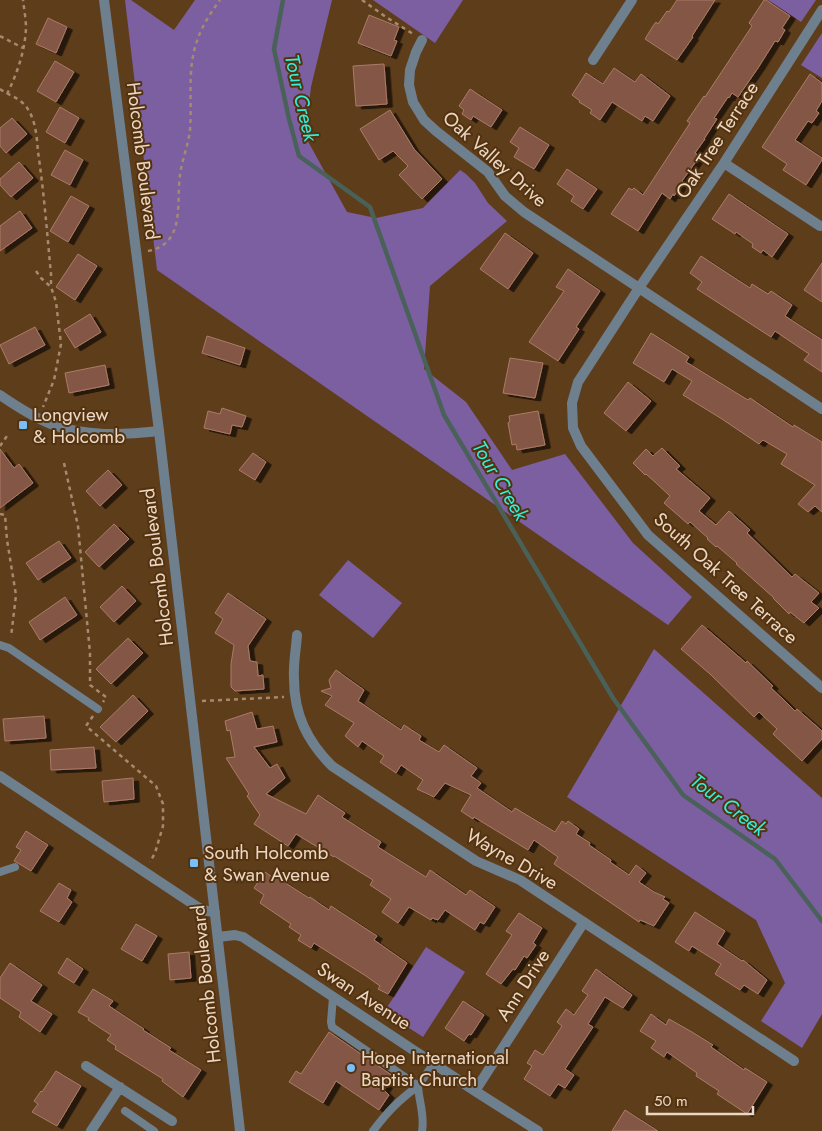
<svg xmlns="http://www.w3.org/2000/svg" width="822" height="1131" font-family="Jost,sans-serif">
<defs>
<filter id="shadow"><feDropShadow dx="5.5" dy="3" stdDeviation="0" flood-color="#0009"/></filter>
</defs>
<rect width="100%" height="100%" fill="#5e3d1b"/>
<path fill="#7c5fa0" d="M 125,0 L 131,0 L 174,30 L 195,0 L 332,0 L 311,87 L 305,136 L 347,212 L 376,218 L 423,208 L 460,170 L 466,174 L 475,183 L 488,203 L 507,221 L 430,286 L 424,369 L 466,402 L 512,470 L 565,454 L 633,543 L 692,597 L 668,625 L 157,270 Z
M 373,0 L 463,0 L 435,43 Z
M 768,0 L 816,0 L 801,22 Z
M 822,33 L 822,78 L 801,65 Z
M 348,560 L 402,603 L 373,638 L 319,595 Z
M 654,649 L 822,798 L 822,1014 L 802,1048 L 761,1021 L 785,983 L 756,920 L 567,797 Z
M 426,947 L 465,972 L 423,1037 L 384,1012 Z"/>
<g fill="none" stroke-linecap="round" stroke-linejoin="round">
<path stroke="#4a6159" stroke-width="4.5" d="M 283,0 L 274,49 L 289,119 L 299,156 L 370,207 L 444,415 L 613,698 L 683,795 L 775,859 L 822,921"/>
</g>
<path fill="#845744" stroke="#ab7b66" filter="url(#shadow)" d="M 677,0 L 715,0 L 692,36 L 693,37 L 677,60 L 645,39 L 653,26 L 656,22 L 658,24 L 667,11 L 669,12 Z
M 764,0 L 766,0 L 790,16 L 782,28 L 785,30 L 778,42 L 775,41 L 758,68 L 738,97 L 732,93 L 729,98 L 728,97 L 714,118 L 717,119 L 704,139 L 705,139 L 695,153 L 700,156 L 682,181 L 683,182 L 674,196 L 673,194 L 670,199 L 662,193 L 638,231 L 611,214 L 629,188 L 632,190 L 634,188 L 643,195 L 690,123 L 687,121 L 704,96 L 705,97 L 752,26 L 749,23 Z
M 369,15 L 399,27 L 394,40 L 397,41 L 391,56 L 358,43 Z
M 48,18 L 67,27 L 56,53 L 36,44 Z
M 55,61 L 74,72 L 56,102 L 37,91 Z
M 384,64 L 387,104 L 356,106 L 353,66 Z
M 614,68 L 635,82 L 641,74 L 670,96 L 653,121 L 645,116 L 642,121 L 612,102 L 600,120 L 590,113 L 592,110 L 579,102 L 580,101 L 572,95 L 586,73 L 603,84 Z
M 810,74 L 822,83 L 822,101 L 816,111 L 819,113 L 812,123 L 808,121 L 795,140 L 822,158 L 822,160 L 806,185 L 783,170 L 787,164 L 762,147 Z
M 470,89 L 502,110 L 491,127 L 473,116 L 471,120 L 462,114 L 464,110 L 459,106 Z
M 60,107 L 79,118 L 65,143 L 46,132 Z
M 390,110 L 414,149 L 442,179 L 422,199 L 399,175 L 408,166 L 393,151 L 379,160 L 360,129 Z
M 12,118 L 27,134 L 6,153 L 0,146 L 0,128 Z
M 520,127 L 549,145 L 534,169 L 514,157 L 519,148 L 510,142 Z
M 65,150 L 83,160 L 70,185 L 51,175 Z
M 19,162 L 33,178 L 11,197 L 0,185 L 0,179 Z
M 567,169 L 597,189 L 583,209 L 571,201 L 574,196 L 557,184 Z
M 729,194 L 788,234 L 772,257 L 763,250 L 761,253 L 752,247 L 753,244 L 736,232 L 735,234 L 712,219 Z
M 71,196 L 89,206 L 68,242 L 50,231 Z
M 20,211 L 32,228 L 0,251 L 0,226 Z
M 505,233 L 533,253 L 508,289 L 480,269 Z
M 78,254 L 97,266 L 75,300 L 56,287 Z
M 701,256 L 750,288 L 752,284 L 768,294 L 771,291 L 792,305 L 785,316 L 822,340 L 822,372 L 804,360 L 809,354 L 775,331 L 771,337 L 697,289 L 702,282 L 690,273 Z
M 822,263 L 822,302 L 804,290 Z
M 568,269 L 600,291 L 576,327 L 579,329 L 558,361 L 529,342 L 564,291 L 556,287 Z
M 90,314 L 101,332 L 75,348 L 64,330 Z
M 35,327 L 45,345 L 9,364 L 0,345 Z
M 651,333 L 689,357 L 686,362 L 748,400 L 750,398 L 793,427 L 794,425 L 822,442 L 822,512 L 815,506 L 808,512 L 798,504 L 815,485 L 781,464 L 787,454 L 763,440 L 759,444 L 722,419 L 683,395 L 692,381 L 672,369 L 664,382 L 633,363 Z
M 207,336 L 245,348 L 240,365 L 202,353 Z
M 510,358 L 543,363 L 535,398 L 503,393 Z
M 105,365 L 109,385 L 69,393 L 65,373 Z
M 628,382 L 651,401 L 626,431 L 604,413 Z
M 222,408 L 246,416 L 242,427 L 232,425 L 230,434 L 204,428 L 208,411 L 220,414 Z
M 538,411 L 545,445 L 517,450 L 516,444 L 512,445 L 508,423 L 510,421 L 509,416 Z
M 662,448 L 680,466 L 676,469 L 710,498 L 699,511 L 716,525 L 729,511 L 750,530 L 747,533 L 792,577 L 795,574 L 819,593 L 811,602 L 819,608 L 804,623 L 790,612 L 789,614 L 773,598 L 774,598 L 736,564 L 737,563 L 717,546 L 716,547 L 707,539 L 708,538 L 690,522 L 688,524 L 664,503 L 670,496 L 655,482 L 646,474 L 645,475 L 633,463 L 646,449 L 653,456 Z
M 0,449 L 14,468 L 19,464 L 33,483 L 0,508 Z
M 253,453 L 266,462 L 255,480 L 239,470 Z
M 108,470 L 122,485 L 100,506 L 86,491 Z
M 114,524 L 129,539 L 99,567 L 85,552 Z
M 59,541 L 71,558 L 38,580 L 26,563 Z
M 122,586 L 136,601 L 114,622 L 100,607 Z
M 228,593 L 266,619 L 248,646 L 250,661 L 257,662 L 258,676 L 263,675 L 264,689 L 235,691 L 231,687 L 231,664 L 234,645 L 215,633 L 223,619 L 215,613 Z
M 65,597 L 77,615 L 40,640 L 29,622 Z
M 702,625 L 746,663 L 747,661 L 773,686 L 771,688 L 784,700 L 795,711 L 797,709 L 822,731 L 822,739 L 802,761 L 773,734 L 777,729 L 759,712 L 754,717 L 710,674 L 681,649 Z
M 128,638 L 143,653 L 111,684 L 96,669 Z
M 336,670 L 364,690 L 358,701 L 401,730 L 404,725 L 421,736 L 419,740 L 439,752 L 444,745 L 477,768 L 471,776 L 481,783 L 477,788 L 512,812 L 515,808 L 555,832 L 562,821 L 566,824 L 568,821 L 579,829 L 576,834 L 590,843 L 589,845 L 611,860 L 610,862 L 629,875 L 636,865 L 646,873 L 639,882 L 654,892 L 665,897 L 663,899 L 669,903 L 654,926 L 640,920 L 639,922 L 554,864 L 558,857 L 534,840 L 528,850 L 474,817 L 473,819 L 461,811 L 471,795 L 445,783 L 434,797 L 417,789 L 423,780 L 401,765 L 396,773 L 380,762 L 384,756 L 362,741 L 358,747 L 345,736 L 354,723 L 325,705 L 332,696 L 321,691 L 331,688 L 329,680 Z
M 133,695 L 148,711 L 116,742 L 100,727 Z
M 252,712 L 257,729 L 273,726 L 277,742 L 254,747 L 270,768 L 277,764 L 285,778 L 266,794 L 306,814 L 318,795 L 345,813 L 342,817 L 381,842 L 378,847 L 426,877 L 430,870 L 466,895 L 470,890 L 495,907 L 484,924 L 480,922 L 475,930 L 445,910 L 438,920 L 432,918 L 431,920 L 409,907 L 398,923 L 382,912 L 391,899 L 370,885 L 373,880 L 334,856 L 334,857 L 296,834 L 288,846 L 254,824 L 260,815 L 247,796 L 249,794 L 226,758 L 235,757 L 230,730 L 227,731 L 225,721 Z
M 44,716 L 46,738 L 5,741 L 3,719 Z
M 94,747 L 96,768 L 51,770 L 50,750 Z
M 133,778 L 134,799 L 104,802 L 102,781 Z
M 26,831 L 48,845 L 31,871 L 18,863 L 14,861 L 21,850 L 16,847 Z
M 265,872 L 275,879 L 276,877 L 309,898 L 310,897 L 329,910 L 331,906 L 377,936 L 374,940 L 407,963 L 388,994 L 378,989 L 380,986 L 366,976 L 314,943 L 311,948 L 298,940 L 301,935 L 289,927 L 291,924 L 260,903 L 264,895 L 254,888 Z
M 59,883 L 71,890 L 67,898 L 72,902 L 59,922 L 40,911 Z
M 695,912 L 725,931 L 717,944 L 742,961 L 743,960 L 767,980 L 758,994 L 744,985 L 740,990 L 715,974 L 721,964 L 692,946 L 689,951 L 675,942 Z
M 519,913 L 542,928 L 533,943 L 536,945 L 527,958 L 524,956 L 515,970 L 513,969 L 501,984 L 486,974 L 512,935 L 506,931 Z
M 136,924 L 157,936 L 142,961 L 121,949 Z
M 189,952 L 191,978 L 170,980 L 168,954 Z
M 67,958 L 83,969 L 74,983 L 58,973 Z
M 10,963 L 42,985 L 31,1001 L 52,1014 L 40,1032 L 19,1017 L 21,1012 L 0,998 L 0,978 Z
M 596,969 L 632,995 L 623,1008 L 605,997 L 588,1024 L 593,1027 L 565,1069 L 574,1075 L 565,1088 L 558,1084 L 550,1096 L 524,1079 L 532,1066 L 527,1063 L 535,1050 L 543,1055 L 562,1026 L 557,1022 L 566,1009 L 574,1015 L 588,995 L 582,991 Z
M 93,989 L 113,1001 L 109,1006 L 144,1029 L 143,1030 L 171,1048 L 169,1050 L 201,1070 L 183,1097 L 162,1081 L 163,1079 L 115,1049 L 116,1046 L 107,1040 L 111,1035 L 88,1020 L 89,1018 L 78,1012 Z
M 463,1001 L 484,1015 L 471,1035 L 469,1034 L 464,1041 L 445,1028 Z
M 651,1014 L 666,1025 L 669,1019 L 692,1032 L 713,1045 L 711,1047 L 744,1070 L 745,1068 L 767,1082 L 747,1114 L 717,1094 L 719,1091 L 696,1076 L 697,1073 L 667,1052 L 664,1057 L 651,1048 L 656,1041 L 640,1031 Z
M 329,1032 L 393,1076 L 384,1090 L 389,1095 L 379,1110 L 336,1081 L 323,1103 L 289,1082 L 296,1071 L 301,1074 Z
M 56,1071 L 81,1086 L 57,1126 L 32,1112 L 38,1104 L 34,1101 L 41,1091 L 42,1092 Z
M 625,1110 L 658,1131 L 612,1131 Z"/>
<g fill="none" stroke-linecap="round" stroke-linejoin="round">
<path stroke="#a58a70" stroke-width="2.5" stroke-dasharray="4 4" stroke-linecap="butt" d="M 362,0 L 386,17 L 413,34
M 0,36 L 23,48
M 0,89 C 11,97 22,98 29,111 C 36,123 37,139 38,152 C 44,192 47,233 51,274 L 51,287
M 7,94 C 17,74 25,51 26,28 C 26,19 24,9 23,0
M 148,251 C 186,244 176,203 180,175 C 182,160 188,146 190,130 C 192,104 188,77 194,51 C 199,31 208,16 220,0
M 36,271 L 41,278 L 51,287 L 56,302 L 61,344 L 54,380 L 43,407
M 0,446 L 9,433
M 64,463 L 78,526 L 90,653 L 90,685 L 106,697 L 103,702
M 0,514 L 5,515 L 7,540 L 16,595 L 11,637
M 202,701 L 284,697
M 93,716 L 86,726 L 156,786 L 163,804 L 163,826 L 155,853 L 150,862"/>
<path stroke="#6e7f8e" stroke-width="8" d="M 0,645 L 9,648 L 98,709
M 0,872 L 15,867
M 333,997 L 331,1022 L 332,1027 L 418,1086 L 434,1063
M 418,1086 C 419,1102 425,1116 422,1131
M 125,1111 L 154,1131
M 373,1131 C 388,1111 398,1101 418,1086"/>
<path stroke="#6e7f8e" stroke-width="10" d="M 422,40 L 416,52 L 410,70 L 409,85 L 413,102 L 424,120 L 436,131 L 488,172 L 505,196 L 524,212 L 639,288 L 724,163 L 822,10
M 593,60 L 632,0
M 724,163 L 820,226
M 0,395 C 16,406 33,417 51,424 C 84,437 124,435 159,431
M 822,409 L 639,288 L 578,382 L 572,403 L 573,428 L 581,446 L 648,535 L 822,688
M 297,635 C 296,650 293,664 294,679 C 294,714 307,741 332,766 L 476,861 L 520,880 L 794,1061
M 218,937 L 235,935 L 243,937 L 475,1091 L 538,1131
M 86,1066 L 172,1121
M 475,1091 L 584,922
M 91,1131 L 120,1087"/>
<path stroke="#6e7f8e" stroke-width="10" d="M 104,0 L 159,431 L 240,1131
M 0,776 L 199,908 L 207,911 L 215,912"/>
</g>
<g fill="#78bff8" stroke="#53320f" stroke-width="2">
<rect x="18" y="420" width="10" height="10" rx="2.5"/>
<rect x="189" y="858" width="10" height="10" rx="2.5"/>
<circle cx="351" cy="1068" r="5"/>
</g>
<g text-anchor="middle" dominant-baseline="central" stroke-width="4" stroke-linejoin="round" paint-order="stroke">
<g font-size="19" fill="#ebd7c4" stroke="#53320f">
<text transform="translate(717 140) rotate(-57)">Oak Tree Terrace</text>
<text transform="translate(495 159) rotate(42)">Oak Valley Drive</text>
<text transform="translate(143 161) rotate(83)">Holcomb Boulevard</text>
<text transform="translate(157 567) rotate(-97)">Holcomb Boulevard</text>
<text transform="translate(726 578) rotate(42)">South Oak Tree Terrace</text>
<text transform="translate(512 859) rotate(30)">Wayne Drive</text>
<text transform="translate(206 984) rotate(-96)">Holcomb Boulevard</text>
<text transform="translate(523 985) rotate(-57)">Ann Drive</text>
<text transform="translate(364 996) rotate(33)">Swan Avenue</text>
</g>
<g font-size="19" fill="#ebd7c4" stroke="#53320f" text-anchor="start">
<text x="33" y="414">Longview<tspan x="33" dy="22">&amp; Holcomb</tspan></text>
<text x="204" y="852">South Holcomb<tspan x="204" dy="22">&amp; Swan Avenue</tspan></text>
<text x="361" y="1057">Hope International<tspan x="361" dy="22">Baptist Church</tspan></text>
</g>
<g font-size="20" font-style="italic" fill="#32eeda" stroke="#53320f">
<text transform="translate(301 98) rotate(77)">Tour Creek</text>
<text transform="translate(500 481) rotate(59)">Tour Creek</text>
<text transform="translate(728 805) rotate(37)">Tour Creek</text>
</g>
</g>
<path d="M647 1106v8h106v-8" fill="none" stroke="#ebd7c4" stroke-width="2.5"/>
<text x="654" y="1106" font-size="15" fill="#ebd7c4" stroke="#53320f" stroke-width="4" paint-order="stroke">50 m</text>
</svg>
